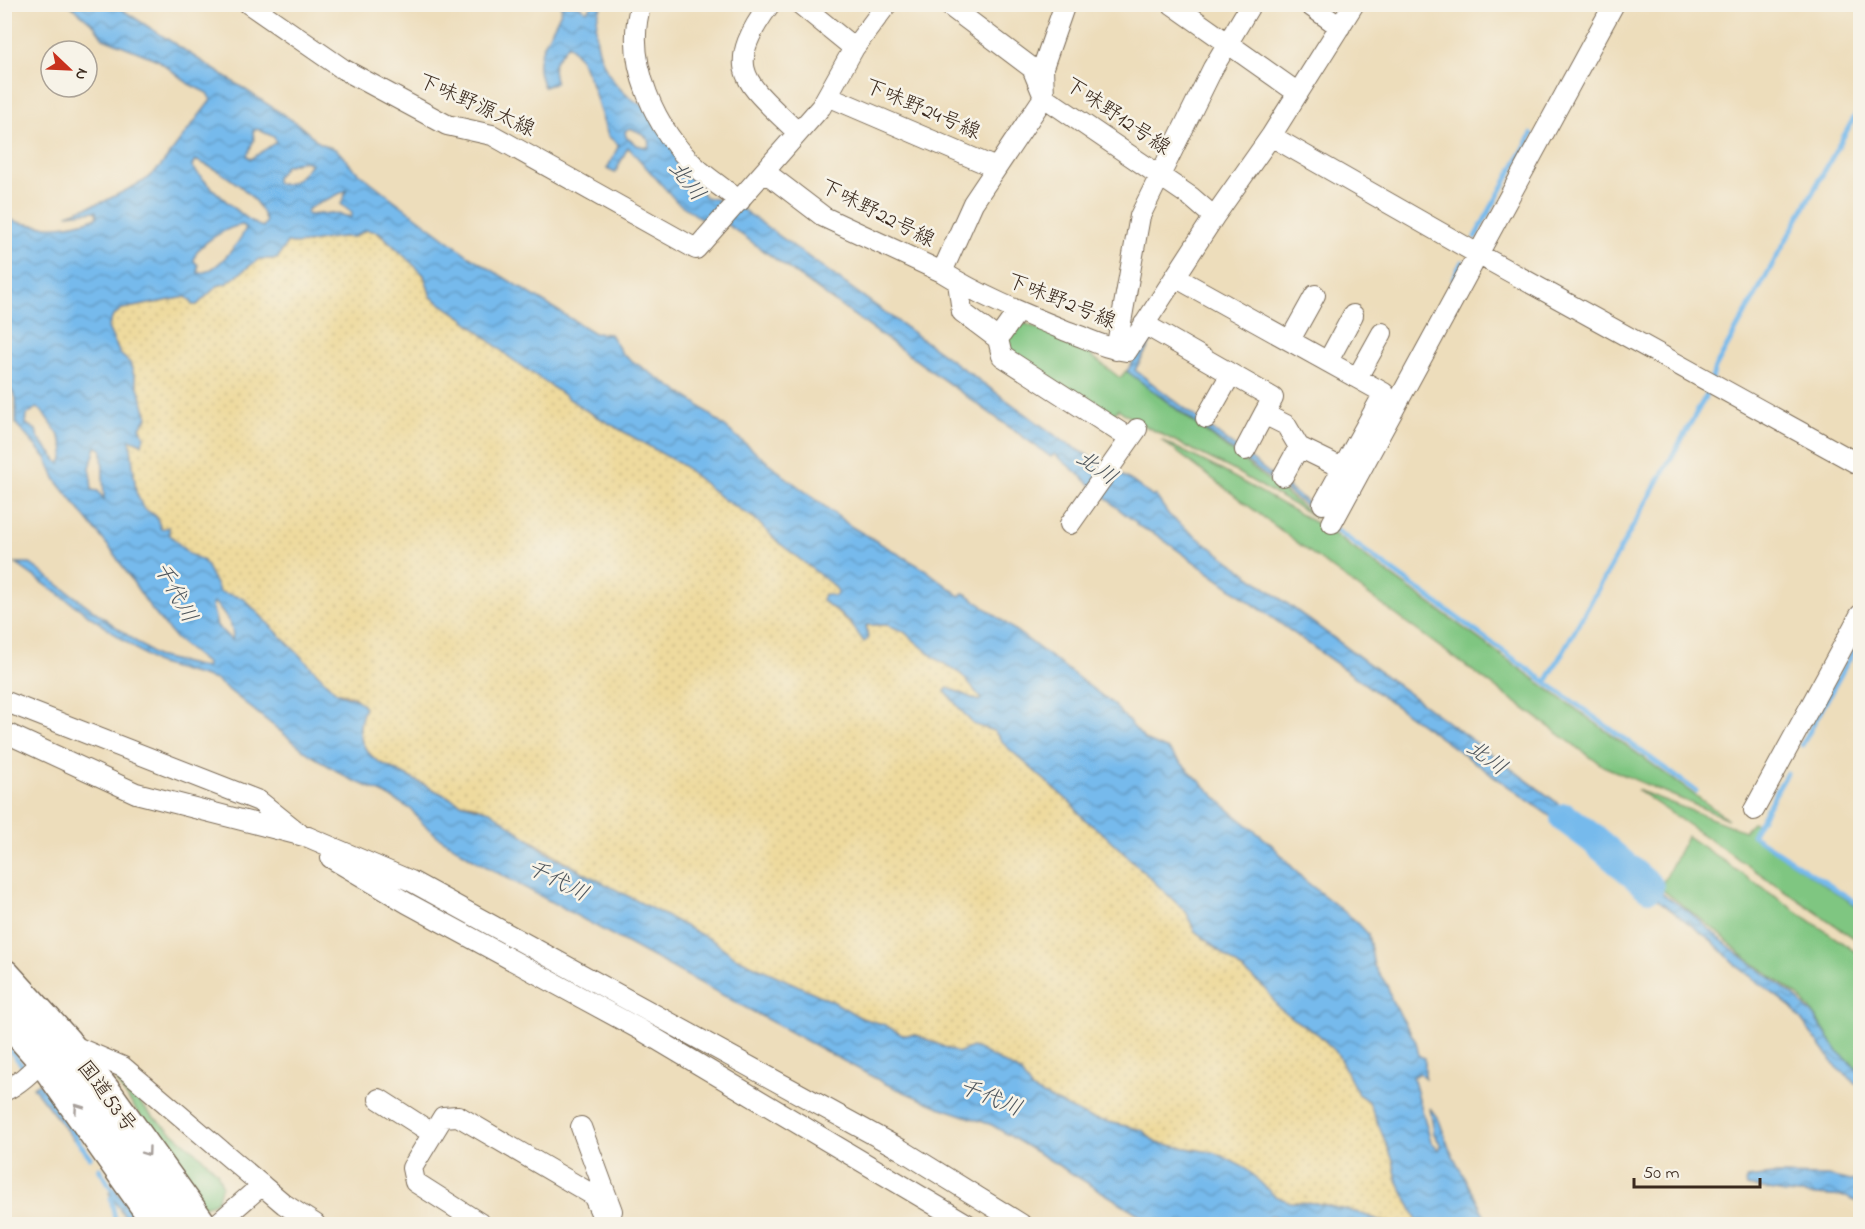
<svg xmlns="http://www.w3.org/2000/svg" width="1865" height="1229" font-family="'Indie Flower','Klee One',sans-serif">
<defs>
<pattern id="sand-dots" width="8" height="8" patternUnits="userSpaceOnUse" patternTransform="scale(1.5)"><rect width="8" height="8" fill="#eeda9e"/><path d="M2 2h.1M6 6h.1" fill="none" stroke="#cdbb88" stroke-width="1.8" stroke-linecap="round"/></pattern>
<pattern id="water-waves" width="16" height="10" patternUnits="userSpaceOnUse" patternTransform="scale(1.5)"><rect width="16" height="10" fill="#76baec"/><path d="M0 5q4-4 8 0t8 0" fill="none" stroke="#6297bf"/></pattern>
</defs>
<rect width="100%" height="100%" fill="#f7f3e8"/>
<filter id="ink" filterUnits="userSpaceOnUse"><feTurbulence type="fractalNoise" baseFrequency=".0167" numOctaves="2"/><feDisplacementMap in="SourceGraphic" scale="12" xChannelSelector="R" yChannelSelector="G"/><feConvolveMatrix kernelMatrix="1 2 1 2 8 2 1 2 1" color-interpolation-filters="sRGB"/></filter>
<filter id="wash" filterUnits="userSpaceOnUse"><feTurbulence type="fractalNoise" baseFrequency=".008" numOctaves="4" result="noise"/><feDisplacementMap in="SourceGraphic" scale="24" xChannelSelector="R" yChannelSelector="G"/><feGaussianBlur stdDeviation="1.35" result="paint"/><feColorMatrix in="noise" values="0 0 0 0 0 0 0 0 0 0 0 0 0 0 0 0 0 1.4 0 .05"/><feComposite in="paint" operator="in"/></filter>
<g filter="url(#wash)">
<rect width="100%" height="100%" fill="#edddbb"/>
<path fill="#7fc681" stroke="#5d7850" stroke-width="1.5" d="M 1016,320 L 1075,343 L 1120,378 L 1126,371 L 1132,375 L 1317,518 L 1231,469 L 1135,421 L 1118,409 L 1114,415 L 1121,421 L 1121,425 L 1022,368 L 1002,341 Z
M 1161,440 L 1221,470 L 1325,528 L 1728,819 L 1603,766 L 1311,553 Z
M 1637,790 L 1744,831 L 1752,823 L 1758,824 L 1751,836 L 1860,908 L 1860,942 Z
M 1687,836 L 1860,955 L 1860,1070 L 1838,1052 L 1811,1010 L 1798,996 L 1741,954 L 1719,933 L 1660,888 Z
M 117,1076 L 150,1114 L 202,1157 L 217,1172 L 222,1185 L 217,1201 L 204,1207 L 117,1083 Z"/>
<path fill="url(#sand-dots)" stroke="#94825e" stroke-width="1.5" d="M 372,229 C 378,231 419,268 423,274 C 427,280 428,291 431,297 L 463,318 L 509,357 L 584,409 L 682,465 L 724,500 L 754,518 L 778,542 L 834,586 L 838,591 L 835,596 L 822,600 C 839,613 852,627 868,639 L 866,625 L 887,625 L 903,631 L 935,658 L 961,674 L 981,698 L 979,701 L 948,688 L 945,691 L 973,724 L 994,731 L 1006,746 L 1072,804 L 1083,818 L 1106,836 L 1187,913 L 1194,930 L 1266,989 L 1278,1007 L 1293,1019 L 1318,1034 L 1337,1053 L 1358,1094 L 1369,1102 L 1393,1160 L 1397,1180 L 1419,1224 L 1390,1224 L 1359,1213 L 1316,1203 L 1290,1202 L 1275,1197 L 1245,1168 L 1216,1153 L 1156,1143 L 1142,1130 L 1087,1117 L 1031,1089 L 1020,1072 L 972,1047 L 958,1053 L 917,1035 L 902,1035 L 885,1025 L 861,1018 L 834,1002 L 735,957 L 715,942 L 599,882 L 474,805 L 460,803 L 379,762 C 360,748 355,730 365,708 L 353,696 L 336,692 L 251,606 L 220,593 L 204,561 L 189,554 L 161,529 L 156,516 L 143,509 L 136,492 L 130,439 L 141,444 L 144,437 L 140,427 L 148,417 L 130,363 L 120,354 L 108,328 L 113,316 L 122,309 L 186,297 L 197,305 L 217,286 L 227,283 L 259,259 L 277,259 L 287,243 C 308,247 331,234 354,237 L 365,230 Z"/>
<path fill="url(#water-waves)" stroke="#587285" stroke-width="1.5" fill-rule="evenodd" d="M 70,5 L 115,5 L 298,124 L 320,143 L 337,150 L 354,169 L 394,200 L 469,256 L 594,333 L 610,334 L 623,355 L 696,403 L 783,475 L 852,527 L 926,570 L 960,596 L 963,593 L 968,595 L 1113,704 L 1145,740 L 1168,750 L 1229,810 L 1272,845 L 1303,879 L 1357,922 L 1368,934 L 1374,966 L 1387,985 L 1392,1001 L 1416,1042 L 1419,1056 L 1425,1058 L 1425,1078 L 1419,1073 L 1413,1077 L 1431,1142 L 1439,1150 L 1441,1145 L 1434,1134 L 1430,1108 L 1439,1120 L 1449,1148 L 1489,1224 L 1419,1224 L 1397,1180 L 1393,1160 L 1369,1102 L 1358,1094 L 1337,1053 L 1318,1034 L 1293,1019 L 1278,1007 L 1266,989 L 1194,930 L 1187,913 L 1106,836 L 1083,818 L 1072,804 L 1006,746 L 994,731 L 973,724 L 945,691 L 948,688 L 979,701 L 981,698 L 961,674 L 935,658 L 903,631 L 887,625 L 866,625 L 868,639 L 864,642 L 849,621 L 822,600 L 824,594 L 835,596 L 838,591 L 834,586 L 778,542 L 754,518 L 724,500 L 682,465 L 584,409 L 509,357 L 463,318 L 431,297 L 424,275 L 379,232 L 366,230 L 354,237 C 331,234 308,247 287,243 L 277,259 L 259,259 L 227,283 L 217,286 L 197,305 L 192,305 L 191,301 L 186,297 L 122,309 L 113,316 L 108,328 L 120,354 L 130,363 L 148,417 L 140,427 L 144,437 L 142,444 L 130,439 L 136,492 L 143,508 L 156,516 L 161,529 L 169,527 L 169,534 L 189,554 L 204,561 L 220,592 L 243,598 L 336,692 C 348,699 357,695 365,708 C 355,730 359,748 379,762 L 460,803 L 490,811 L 552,856 L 715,942 L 735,957 L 834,1002 L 861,1018 L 885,1025 L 902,1035 L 916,1035 L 958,1053 L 972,1047 L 978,1049 L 1020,1072 L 1031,1089 L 1087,1117 L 1142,1130 L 1156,1143 L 1216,1153 L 1245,1168 L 1275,1196 L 1290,1202 L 1316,1203 L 1359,1213 L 1390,1224 L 1293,1224 L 1271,1215 L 1264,1221 L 1265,1224 L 1155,1224 L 992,1125 L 939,1107 L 886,1084 L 478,862 L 440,838 L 421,822 L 411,809 L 385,794 L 350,779 L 309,754 L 216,680 L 156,663 L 15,563 L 29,563 L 156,656 L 206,668 L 207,664 L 176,639 L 152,610 L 112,551 L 56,480 L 46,458 L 16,424 L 16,398 L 5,379 L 5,218 C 33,229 69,229 97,217 L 96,211 L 67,214 L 105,201 L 144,181 L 160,167 L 211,100 L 207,93 L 189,84 L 158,60 L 103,38 L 94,25 ZM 257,129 L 274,137 L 276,142 L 251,159 L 247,156 L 254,140 L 253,131 ZM 195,160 C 222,171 258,193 266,222 L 263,227 C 247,223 203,181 192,166 ZM 302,161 L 311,163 C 304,175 291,188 276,183 L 276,178 L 285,166 ZM 347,190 L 341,204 L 352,213 L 351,217 L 332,213 L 308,215 L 306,212 L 309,208 ZM 243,225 L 246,228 C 239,243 216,274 198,273 L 198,265 L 194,261 C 194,245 229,226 243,225 ZM 36,408 L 41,410 C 51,425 73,446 60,464 L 38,438 L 36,430 L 26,424 L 27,415 ZM 96,446 L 102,450 L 104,500 L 98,491 L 92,490 L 90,468 ZM 214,602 C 222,612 236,626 232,640 L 217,626 L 212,605 Z
M 560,5 L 578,5 L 587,11 L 592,5 L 602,5 C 584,40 610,94 647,107 L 692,171 L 692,178 L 705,197 L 720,200 L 723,197 L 742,209 L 1063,441 L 1133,482 L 1153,497 L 1155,495 L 1169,515 L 1194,535 L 1601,835 L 1596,849 L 1155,534 L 1136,525 L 1137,523 C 1107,502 1083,476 1054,454 L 1051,457 L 728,225 L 709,224 L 677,202 L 628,147 L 615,173 L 607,169 L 619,145 L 608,136 L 591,82 L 580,58 L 568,44 C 556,60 549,63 556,83 L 544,87 C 529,54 550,40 562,9 ZM 630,128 C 639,132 652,136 648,148 L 637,145 L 626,137 L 625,131 Z
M 1151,333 L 1153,339 L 1135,370 L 1321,513 L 1318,515 L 1127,371 Z
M 1646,883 L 1688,911 L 1737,953 L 1793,995 L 1813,1015 L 1838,1052 L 1860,1072 L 1860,1086 L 1838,1069 L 1792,1008 L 1737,966 L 1712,941 L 1646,891 Z
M 39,1083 L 79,1135 L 74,1140 L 33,1087 Z
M 1774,1175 L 1828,1176 L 1851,1181 L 1860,1179 L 1860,1203 L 1846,1197 L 1785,1193 L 1747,1186 L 1745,1183 L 1747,1178 Z
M 115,1188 L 139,1224 L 130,1224 L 109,1193 Z"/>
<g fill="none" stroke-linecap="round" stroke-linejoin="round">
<path stroke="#76baec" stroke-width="5" d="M 1475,237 L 1532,134
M 1453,279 L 1462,262
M 1336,530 L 1696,791
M 1546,682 L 1708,392 L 1715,368 L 1860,107
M 1802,745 L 1860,639
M 1787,773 L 1752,835 L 1860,905
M 4,1043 L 26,1070
M 72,1133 L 90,1157
M 99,1169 L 115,1194
M 111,1198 L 116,1224"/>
<path stroke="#76baec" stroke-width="30" d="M 1565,818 L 1592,838 L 1649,887"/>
</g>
</g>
<g filter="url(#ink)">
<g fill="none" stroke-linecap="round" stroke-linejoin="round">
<g stroke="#796955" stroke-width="22">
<path id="street" d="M 249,4 L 343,69 L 447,125 L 492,135 L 696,249 L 821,107 L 854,48 L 887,4
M 641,4 C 623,62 656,131 699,170 C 712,181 727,191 740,201
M 770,4 C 720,72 748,83 798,133
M 800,4 L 854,48
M 947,4 L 1032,68 L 1044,97 L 1191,197 L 1214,217
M 1065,4 L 1043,67 L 1044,97 L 973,203 L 942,272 C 982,297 1025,314 1069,332 C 1089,339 1106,349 1127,351 L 1214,217 L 1271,136 L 1354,4
M 1172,4 L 1298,93
M 1308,4 L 1340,27
M 828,96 L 996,168
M 1271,136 L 1476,253 L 1860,465
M 765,172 L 824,217 L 942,272
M 1175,277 L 1384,393 L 1323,504
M 958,282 L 962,312 L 998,339
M 1018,311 L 998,339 L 1002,356 L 1129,438
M 1144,324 L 1273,398 L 1264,414 L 1286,425 L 1299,447 L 1342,468
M 1290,340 L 1315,295
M 1116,350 L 1140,216 L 1213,68 L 1251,4
M 1328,361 L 1353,315
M 1357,378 L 1382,333
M 1206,418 L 1231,374
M 1245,450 L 1264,414
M 1283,476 L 1299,447
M 1332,523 L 1614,4
M 1070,524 L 1137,429
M 4,701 L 259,801 L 299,833
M 4,732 L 136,793 L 308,837 L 411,881 L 900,1149 L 1021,1224
M 1754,810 L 1860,615
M 331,858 L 407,903 L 641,1030 L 967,1224
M 4,1091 C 27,1080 44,1057 64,1042 L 123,1067 L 284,1204 L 315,1224
M 379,1099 L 432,1133
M 581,1127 L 612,1211
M 217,1224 L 262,1185
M 481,1224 L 415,1182 L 412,1168 L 443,1117 L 458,1116 L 593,1195 L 606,1224"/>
</g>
<g stroke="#796955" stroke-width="36">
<path id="highway" d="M 4,976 L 64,1042 L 107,1096 L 199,1224
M 4,1014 L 43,1058 L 160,1224"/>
</g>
<use href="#street" stroke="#fff" stroke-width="20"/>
<use href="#highway" stroke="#fff" stroke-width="33"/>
</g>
<defs><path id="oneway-chevron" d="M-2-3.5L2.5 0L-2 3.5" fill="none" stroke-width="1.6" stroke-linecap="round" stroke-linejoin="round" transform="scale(1.5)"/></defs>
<g stroke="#a79f9a">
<use href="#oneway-chevron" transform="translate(78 1108) rotate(-125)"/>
<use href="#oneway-chevron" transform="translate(147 1152) rotate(54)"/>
</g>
</g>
<g text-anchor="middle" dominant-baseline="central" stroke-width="5" stroke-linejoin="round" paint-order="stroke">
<g font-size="21" fill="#3b2a1e" stroke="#f7f3e8">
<text transform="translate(476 106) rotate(24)">下味野源太線</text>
<text transform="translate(922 110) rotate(23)">下味野24号線</text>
<text transform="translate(1117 117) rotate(34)">下味野12号線</text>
<text transform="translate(877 214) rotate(27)">下味野22号線</text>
<text transform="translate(1061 302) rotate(22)">下味野2号線</text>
<text transform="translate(106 1097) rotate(53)">国道53号</text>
</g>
<g font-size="22" font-style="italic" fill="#4d555c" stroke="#f7f3e8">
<text transform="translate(686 182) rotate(52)">北川</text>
<text transform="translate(1096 469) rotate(35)">北川</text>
<text transform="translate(174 593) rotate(61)">千代川</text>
<text transform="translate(1486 759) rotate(36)">北川</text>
<text transform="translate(557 882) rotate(27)">千代川</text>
<text transform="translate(990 1099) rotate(22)">千代川</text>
</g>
</g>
<rect width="1865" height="1229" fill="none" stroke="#f7f3e8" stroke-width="24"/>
<g transform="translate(69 69) rotate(113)"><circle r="28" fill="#f7f3e8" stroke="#aca397" stroke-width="1.5"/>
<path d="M0-4.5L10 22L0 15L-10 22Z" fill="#c8321e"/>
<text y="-9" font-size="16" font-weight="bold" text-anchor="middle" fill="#3b2a1e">N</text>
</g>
<path d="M1634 1178v9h126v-9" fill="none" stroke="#3b2a1e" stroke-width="3"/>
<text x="1643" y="1178" font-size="18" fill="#3b2a1e" stroke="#f7f3e8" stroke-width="4.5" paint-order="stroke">50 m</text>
</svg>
